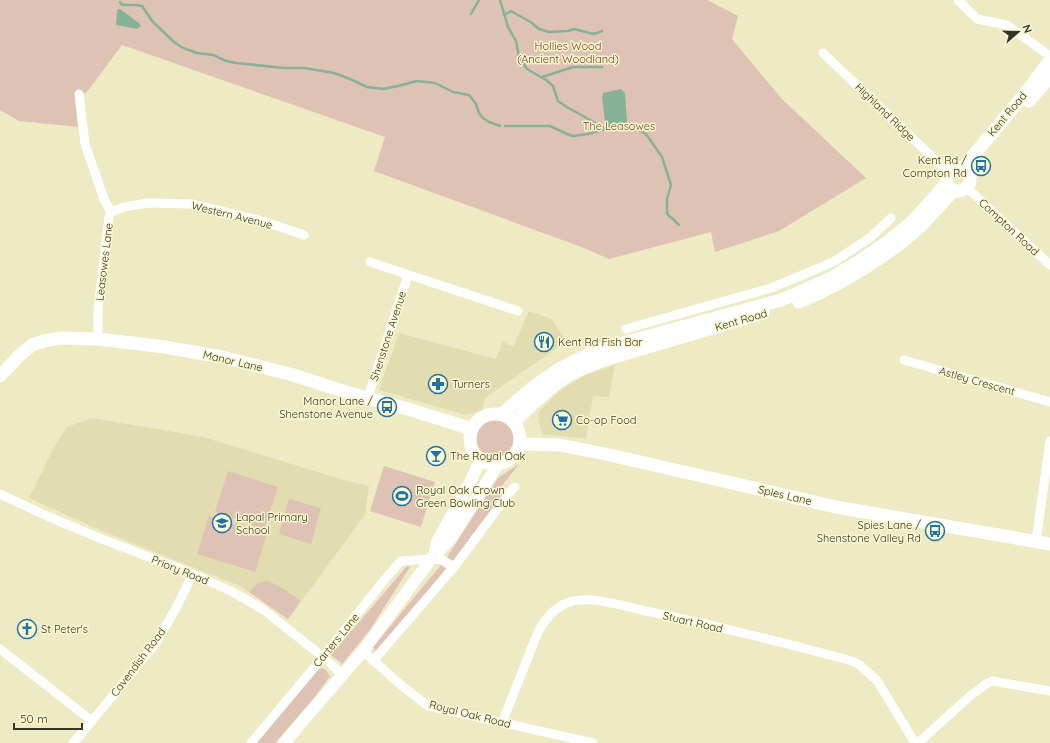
<svg xmlns="http://www.w3.org/2000/svg" width="1050" height="743" font-family="Quicksand,sans-serif">
<rect width="100%" height="100%" fill="#edeac4"/>
<path fill="#e1ddb0" d="M 529,311 L 551,319 L 567,341 L 485,398 L 482,410 L 466,415 L 379,390 L 399,333 L 496,359 L 503,342 L 513,347 Z
M 615,365 L 609,397 L 593,396 L 586,439 L 543,434 L 539,424 L 538,414 L 544,406 L 562,389 L 584,376 Z
M 92,418 L 203,437 L 347,481 L 369,486 L 365,515 L 288,619 L 240,586 L 100,530 L 29,498 L 52,451 L 67,427 Z"/>
<path fill="#dec3b5" d="M 0,0 L 707,0 L 738,16 L 732,39 L 782,99 L 866,178 L 779,231 L 715,252 L 711,232 L 609,259 L 584,248 L 374,171 L 385,137 L 122,45 L 87,92 L 75,96 L 78,127 L 19,121 L 0,110 Z
M476 439a20 20 0 1 1 40 0a20 20 0 1 1-40 0Z
M 519,464 L 501,487 L 502,496 L 454,563 L 447,557 L 498,478 Z
M 384,466 L 435,482 L 421,527 L 370,511 Z
M 228,471 L 278,487 L 264,529 L 215,512 Z
M 289,499 L 321,508 L 311,544 L 279,534 Z
M 209,516 L 267,534 L 255,572 L 197,554 Z
M 441,565 L 446,569 L 377,653 L 373,647 Z
M 407,566 L 410,567 L 369,631 L 342,664 L 331,655 Z
M 268,581 L 281,587 L 301,601 L 288,619 L 249,592 L 258,583 Z
M 320,668 C 325,668 327,671 330,676 L 314,698 L 275,743 L 255,743 L 296,694 Z"/>
<path fill="#87b298" d="M 118,9 L 120,9 L 139,23 L 141,26 L 137,29 L 116,25 L 117,11 Z
M 621,89 L 625,93 L 627,120 L 627,128 L 617,127 L 606,129 L 602,98 L 603,93 Z"/>
<g fill="none" stroke-linecap="round" stroke-linejoin="round">
<path stroke="#87b298" stroke-width="2.5" d="M 500,0 L 508,27 L 516,41 L 519,57 L 527,69 L 546,80 L 553,86 L 558,101 L 565,106 L 606,129 L 617,127 L 634,128 L 646,134 L 662,157 L 671,185 L 667,199 L 667,213 L 669,216 L 673,219 L 679,225
M 120,2 L 121,4 L 124,5 L 137,5 L 142,6 L 152,21 L 174,42 L 183,48 L 197,53 L 213,55 L 226,61 L 236,63 L 284,68 L 304,68 L 334,73 L 350,79 L 367,87 L 383,89 L 398,86 L 417,81 L 435,83 L 453,92 L 469,95 L 476,104 L 479,113 L 483,118 L 489,122 L 500,126
M 471,14 L 479,0
M 504,15 L 511,11 L 532,23 L 539,29 L 549,32 L 568,31 L 574,29 L 594,34 L 602,31
M 542,77 L 573,67 L 602,67
M 505,126 L 550,126 L 567,134 L 573,136 L 588,134 L 605,129"/>
<path stroke="#fff" stroke-width="9" d="M 958,0 L 977,19 L 1007,25 L 1050,56
M 823,53 L 948,172
M 79,94 L 85,144 L 104,199 L 111,212 L 109,217 L 98,309 L 98,339
M 967,188 L 1050,265
M 111,212 L 124,207 L 148,203 L 193,204 L 262,221 L 304,235
M 370,262 L 518,311
M 626,329 L 771,288 L 817,269 L 835,261 L 871,237 L 891,218
M 904,360 L 1050,402
M 368,397 L 408,275
M 0,494 L 47,516 L 102,539 L 193,574 L 231,591 L 264,610 L 323,657 L 343,675
M 1036,541 L 1050,441
M 0,649 L 92,721
M 363,651 L 402,686 L 428,706 L 593,743
M 373,661 L 454,567 L 510,492 L 515,487
M 502,723 L 538,632 C 546,617 556,605 573,601 C 591,596 623,606 642,610 C 712,625 782,642 852,661 L 860,665 L 878,682 L 915,743
M 73,743 L 92,721 L 156,643 L 175,610 L 193,574
M 251,743 L 323,657 L 385,579 L 401,561 L 431,559 L 443,560 L 454,567
M 918,743 L 970,696 L 986,684 L 992,681 L 1050,691"/>
<path stroke="#fff" stroke-width="12" d="M 434,556 L 437,542 L 470,482 L 481,459
M 284,743 L 363,651 L 431,559 L 452,537 L 498,464"/>
<path stroke="#fff" stroke-width="13" d="M 1029,101 L 1050,77
M946 179a12 12 0 1 1 24 0a12 12 0 1 1-24 0Z
M 963,168 L 1028,90 L 1050,60
M 799,302 C 829,290 857,274 884,255 C 896,247 909,237 920,227 C 931,215 942,203 953,191
M 0,376 L 19,356 L 32,345 L 44,341 L 61,338 L 98,339 L 165,347 L 222,357 L 293,375 L 346,392 L 411,410 L 472,429
M470 439a25 25 0 1 1 50 0a25 25 0 1 1-50 0Z
M 502,414 L 532,388 L 559,369 L 579,359 L 602,349 L 660,333 L 781,300 L 809,288 L 831,278 L 858,262 L 887,242 L 901,231 L 913,221 L 946,184
M 514,422 C 529,408 542,394 559,382 C 572,372 588,366 604,360 L 763,313
M 520,444 L 560,445 L 610,455 L 836,507 L 1050,544"/>
</g>
<defs>
<g id="bus-ring" transform="scale(1)"><circle r="9.5" fill="#faf7d1" stroke="#2172a4" stroke-width="1.5"/><path d="M-5-6H5V4H4V6H2V4H-2V6H-4V4H-5ZM-3.5-4V0h7V-4ZM-3.5 1.2v1.5H-2V1.2ZM2 1.2v1.5H3.5V1.2Z" fill="#2172a4"/></g>
<g id="restaurant-ring" transform="scale(1)"><circle r="9.5" fill="#faf7d1" stroke="#2172a4" stroke-width="1.5"/><path d="M-5-6h1v4h1v-4h1v4h1v-4h1v5L-1.5 .5V6h-2V.5L-5-1ZM5-6V6H3V1.5H1.5Q1.5-4 5-6Z" fill="#2172a4"/></g>
<g id="pharmacy-ring" transform="scale(1)"><circle r="9.5" fill="#faf7d1" stroke="#2172a4" stroke-width="1.5"/><path d="M-2-6h4v4h4v4h-4v4h-4v-4h-4v-4h4Z" fill="#2172a4"/></g>
<g id="supermarket-ring" transform="scale(1)"><circle r="9.5" fill="#faf7d1" stroke="#2172a4" stroke-width="1.5"/><path d="M-6-5.5h2.5l.6 2H6L4.5 2H-2.5L-4.4-4H-6ZM-1.5 3.2a1.3 1.3 0 1 0 .1 0ZM3 3.2a1.3 1.3 0 1 0 .1 0Z" fill="#2172a4"/></g>
<g id="bar-ring" transform="scale(1)"><circle r="9.5" fill="#faf7d1" stroke="#2172a4" stroke-width="1.5"/><path d="M-6-5H6L.8 .8V4.5H3.5V6h-7V4.5H-.8V.8Z" fill="#2172a4"/></g>
<g id="stadium-ring" transform="scale(1)"><circle r="9.5" fill="#faf7d1" stroke="#2172a4" stroke-width="1.5"/><path d="M0-5a6.5 5 0 1 0 0 10a6.5 5 0 1 0 0-10ZM-3.5-1.8h7v3.6h-7Z" fill="#2172a4"/></g>
<g id="school-ring" transform="scale(1)"><circle r="9.5" fill="#faf7d1" stroke="#2172a4" stroke-width="1.5"/><path d="M0-5L7-2L0 1L-7-2ZM-4 1L0 2.5L4 1V4Q0 6-4 4Z" fill="#2172a4"/></g>
<g id="church-ring" transform="scale(1)"><circle r="9.5" fill="#faf7d1" stroke="#2172a4" stroke-width="1.5"/><path d="M-1.2-6h2.4v3.5h3.3v2.4h-3.3V6h-2.4V-.1h-3.3v-2.4h3.3Z" fill="#2172a4"/></g>
</defs>
<g fill-rule="evenodd">
<use href="#bus-ring" x="981" y="166"/>
<use href="#restaurant-ring" x="544" y="342"/>
<use href="#pharmacy-ring" x="438" y="384"/>
<use href="#bus-ring" x="387" y="407"/>
<use href="#supermarket-ring" x="562" y="420"/>
<use href="#bar-ring" x="436" y="456"/>
<use href="#stadium-ring" x="402" y="496"/>
<use href="#school-ring" x="222" y="523"/>
<use href="#bus-ring" x="935" y="531"/>
<use href="#church-ring" x="27" y="629"/>
</g>
<g text-anchor="middle" dominant-baseline="central" stroke-width="3" stroke-linejoin="round" paint-order="stroke">
<g font-size="11" fill="#733c1b" stroke="#faf7d1">
<text x="568" y="46">Hollies Wood<tspan x="568" dy="13">(Ancient Woodland)</tspan></text>
<text x="619" y="126">The Leasowes</text>
</g>
<g font-size="11" fill="#353425" stroke="#faf7d1">
<text transform="translate(885 112) rotate(44)">Highland Ridge</text>
<text transform="translate(1007 114) rotate(-50)">Kent Road</text>
<text transform="translate(232 215) rotate(14)">Western Avenue</text>
<text transform="translate(1009 227) rotate(43)">Compton Road</text>
<text transform="translate(104 262) rotate(-83)">Leasowes Lane</text>
<text transform="translate(741 320) rotate(-16)">Kent Road</text>
<text transform="translate(388 336) rotate(-72)">Shenstone Avenue</text>
<text transform="translate(233 361) rotate(13)">Manor Lane</text>
<text transform="translate(977 381) rotate(16)">Astley Crescent</text>
<text transform="translate(785 495) rotate(13)">Spies Lane</text>
<text transform="translate(180 570) rotate(22)">Priory Road</text>
<text transform="translate(693 622) rotate(13)">Stuart Road</text>
<text transform="translate(336 640) rotate(-51)">Carters Lane</text>
<text transform="translate(138 662) rotate(-53)">Cavendish Road</text>
<text transform="translate(470 714) rotate(14)">Royal Oak Road</text>
</g>
<g font-size="11" fill="#353425" stroke="#faf7d1" text-anchor="start">
<text x="967" y="160" text-anchor="end">Kent Rd /<tspan x="967" dy="13">Compton Rd</tspan></text>
<text x="558" y="342">Kent Rd Fish Bar</text>
<text x="452" y="384">Turners</text>
<text x="373" y="401" text-anchor="end">Manor Lane /<tspan x="373" dy="13">Shenstone Avenue</tspan></text>
<text x="576" y="420">Co-op Food</text>
<text x="450" y="456">The Royal Oak</text>
<text x="416" y="490">Royal Oak Crown<tspan x="416" dy="13">Green Bowling Club</tspan></text>
<text x="236" y="517">Lapal Primary<tspan x="236" dy="13">School</tspan></text>
<text x="921" y="525" text-anchor="end">Spies Lane /<tspan x="921" dy="13">Shenstone Valley Rd</tspan></text>
<text x="41" y="629">St Peter's</text>
</g>
</g>
<g transform="translate(1018 32) rotate(70)" stroke="#faf7d1" stroke-width="3" paint-order="stroke">
<path d="M0-3L7 15L0 10L-7 15Z" fill="#353425"/>
<text y="-6" font-size="11" font-weight="bold" text-anchor="middle" fill="#353425">N</text>
</g>
<path d="M14 723v6h68v-6" fill="none" stroke="#353425" stroke-width="2"/>
<text x="20" y="723" font-size="12" fill="#353425" stroke="#faf7d1" stroke-width="3" paint-order="stroke">50 m</text>
</svg>
